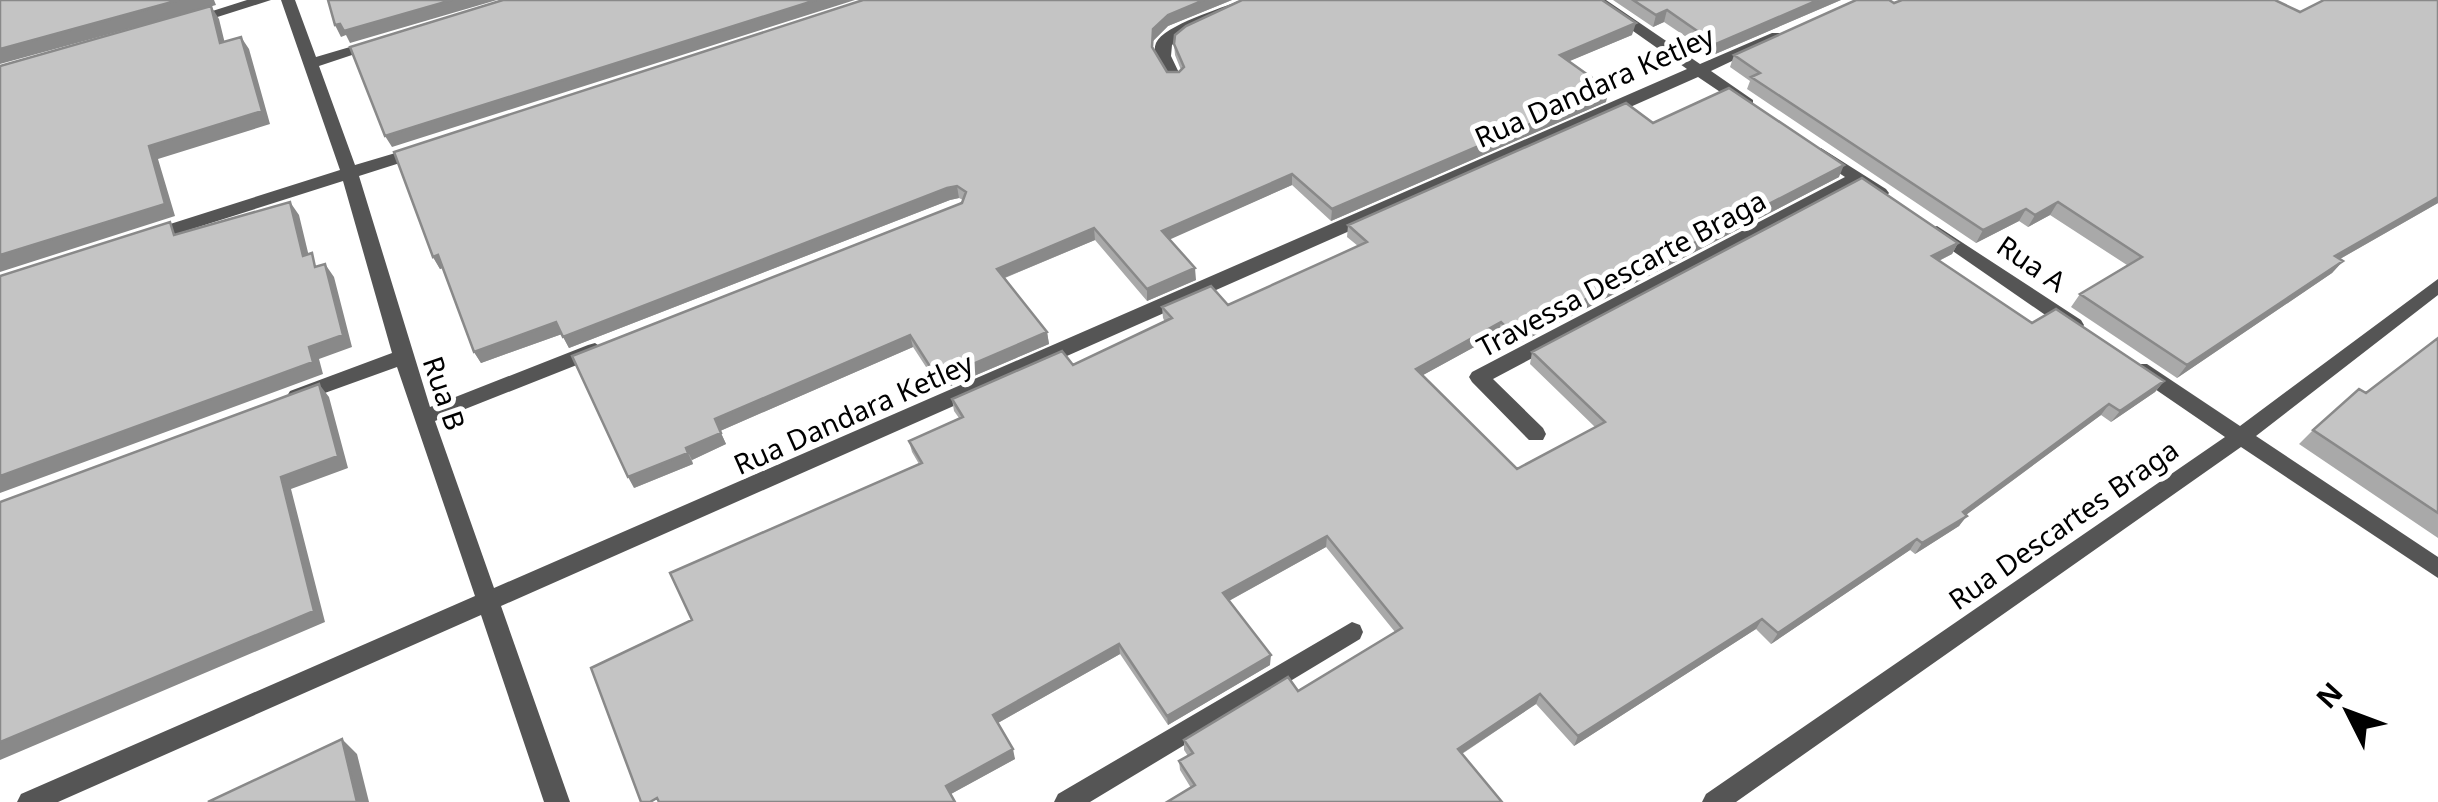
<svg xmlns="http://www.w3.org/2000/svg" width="2438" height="802" font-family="'Noto Sans',sans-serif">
<rect width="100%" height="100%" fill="#fff"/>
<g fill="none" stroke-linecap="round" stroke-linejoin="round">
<path fill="#555" fill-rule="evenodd" d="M 247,0 L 271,0 L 189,26 L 181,21 Z
M 281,0 L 295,0 L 316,57 L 377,39 L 385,44 L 319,66 L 355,165 L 419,146 L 427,151 L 425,155 L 359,176 L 430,407 L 588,345 L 595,343 L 605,350 L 602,355 L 435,421 L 494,588 L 1687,69 L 1589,0 L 1606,0 L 1700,64 L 1772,33 L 1782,33 L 1785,36 L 1711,71 L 1753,100 L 1753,106 L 1741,106 L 1698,77 L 501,606 L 570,802 L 544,802 L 481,615 L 58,802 L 17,802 L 21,794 L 475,596 L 397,367 L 297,403 L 287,396 L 290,391 L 392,353 L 343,181 L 151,242 L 142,236 L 145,232 L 340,170 Z
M 1241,0 L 1261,0 L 1184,34 L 1172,45 L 1171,56 L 1181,77 L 1179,80 L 1167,80 C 1162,70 1151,55 1156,43 C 1164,25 1223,8 1241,0 Z
M 1821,148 L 1886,189 L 1889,193 L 1886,197 L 1874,197 L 1857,185 L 1493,379 L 1543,428 L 1546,434 L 1543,440 L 1529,440 L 1472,382 L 1469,377 L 1472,372 L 1845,177 L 1815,157 L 1815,149 Z
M 1937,226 L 2081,320 L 2084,325 L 2081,330 L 2067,330 L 1931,236 L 1928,232 L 1931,228 Z
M 2438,279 L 2438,295 L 2256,436 L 2438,557 L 2438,578 L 2241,447 L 1736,802 L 1702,802 L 1706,794 L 2225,437 L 2133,374 L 2130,369 L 2133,364 L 2147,364 L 2240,426 Z
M 1352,622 L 1360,625 L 1363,632 L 1360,639 L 1090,802 L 1054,802 L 1058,794 Z"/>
</g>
<path fill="#a9a9a9" d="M 863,0 L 1232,0 L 1168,26 L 1153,41 L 1153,48 L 1167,72 L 1179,72 L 1181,70 L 1175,55 L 1174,44 L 1632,35 L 1569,61 L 1606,102 L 1331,221 L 1292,185 L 1169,239 L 1196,280 L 1147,301 L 1095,240 L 1005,278 L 1047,332 L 1049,344 L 941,390 L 913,347 L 720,431 L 726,444 L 692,460 L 693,464 L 634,488 L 963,200 L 959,198 L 950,200 L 569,348 L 562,334 L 481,363 L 474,352 L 443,268 L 440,269 L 433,257 Z
M 1613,0 L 1841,0 L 1713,55 L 1664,22 L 1653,27 Z
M 2438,0 L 2438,203 L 2340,259 L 2343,261 L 2332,273 L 2177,378 L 2071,307 L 2080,294 L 2127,265 L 2050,215 L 2028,227 L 2019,221 L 1976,243 L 1747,89 L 1750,81 L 1730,67 L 1734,55 L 1894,3 L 2300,12 Z
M 1653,123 L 1839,177 L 1512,347 L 1498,334 L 1423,375 L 1517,469 L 1595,427 L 1530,364 L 1532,352 L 1958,243 L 1952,254 L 1939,261 L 2032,323 L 2164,381 L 2155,392 L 2111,422 L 2101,415 L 1966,515 L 1959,526 L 1915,554 L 1910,550 L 1771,644 L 1756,629 L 1574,746 L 1536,704 L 1462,754 L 1191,788 L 1180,770 L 1179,761 L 1188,756 L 1184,750 L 1184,740 L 1298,691 L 1395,632 L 1326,547 L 1229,601 L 1270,665 L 1168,725 L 1120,654 L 998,723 L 1015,759 L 951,794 L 692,620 L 919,464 L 912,452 L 909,441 L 959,418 L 954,411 L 952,399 L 1073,365 L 1165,322 L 1163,318 L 1162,307 L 1228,305 L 1358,246 L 1347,237 L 1348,225 Z
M 2438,338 L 2438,538 L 2299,444 L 2313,430 L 2366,393 Z"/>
<path fill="#898989" d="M 179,0 L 214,0 L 216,5 L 0,64 L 0,49 Z
M 452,0 L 497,0 L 350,43 L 346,35 L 341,37 L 335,25 Z
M 816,0 L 855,0 L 392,147 L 385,136 Z
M 1204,0 L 1232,0 L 1168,26 L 1153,41 L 1152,59 L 1153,29 L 1168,15 Z
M 1818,0 L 1841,0 L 1713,55 L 1716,44 Z
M 211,6 L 219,19 L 228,56 L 220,43 Z
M 1667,10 L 1664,22 L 1653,27 L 1656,15 Z
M 1636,23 L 1632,35 L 1558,66 L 1560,55 Z
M 241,37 L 249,49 L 270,124 L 158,159 L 175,216 L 0,272 L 0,255 L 149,146 Z
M 1609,90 L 1606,102 L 1331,221 L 1332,209 Z
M 1844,165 L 1839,177 L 1512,347 L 1515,336 Z
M 1292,174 L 1292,185 L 1162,243 L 1162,231 Z
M 957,186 L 959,198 L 950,200 L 569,348 L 563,337 L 947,188 Z
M 2438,197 L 2438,203 L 2324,268 L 2335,256 Z
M 290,202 L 299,215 L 312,269 L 303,256 Z
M 2058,202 L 2050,215 L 2028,227 L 2035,215 Z
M 2026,209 L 2019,221 L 1976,243 L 1983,230 Z
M 1094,228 L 1095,240 L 999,280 L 997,269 Z
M 1958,243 L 1952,254 L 1926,267 L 1932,256 Z
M 438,255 L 445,267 L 440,269 L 433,257 Z
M 2343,261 L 2332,273 L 2177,378 L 2187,365 Z
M 325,264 L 334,277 L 352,347 L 319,359 L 323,374 L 0,493 L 0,476 L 309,347 Z
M 1195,268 L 1196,280 L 1147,301 L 1147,289 Z
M 556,322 L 562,334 L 481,363 L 474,352 Z
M 1501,322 L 1498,334 L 1414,380 L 1416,369 Z
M 1047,332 L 1049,344 L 941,390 L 938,379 Z
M 910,335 L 913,347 L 720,431 L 715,419 Z
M 2164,381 L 2155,392 L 2111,422 L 2120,411 Z
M 319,384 L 329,397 L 348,468 L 291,489 L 325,622 L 0,760 L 0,742 L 281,477 Z
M 2109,404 L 2101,415 L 1959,520 L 1967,516 L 1959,526 L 1915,554 L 1922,543 Z
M 721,433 L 726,444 L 692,460 L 686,448 Z
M 688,453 L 693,464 L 634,488 L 628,477 Z
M 1327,536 L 1326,547 L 1223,604 L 1223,593 Z
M 1917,539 L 1910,550 L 1771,644 L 1778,633 Z
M 1762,619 L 1756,629 L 1574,746 L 1578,736 Z
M 1119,644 L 1120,654 L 996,724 L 993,715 Z
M 1271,655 L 1270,665 L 1168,725 L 1167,716 Z
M 1540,694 L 1536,704 L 1455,758 L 1458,749 Z
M 342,739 L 357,754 L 369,802 L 357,802 Z
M 1013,749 L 1015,759 L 949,795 L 946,786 Z"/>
<path fill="#c4c4c4" stroke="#898989" stroke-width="2.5" d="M 0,0 L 179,0 L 0,49 Z
M 328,0 L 452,0 L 344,31 L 340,24 L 335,25 Z
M 503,0 L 816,0 L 385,136 L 350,47 Z
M 863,0 L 1204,0 L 1168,15 L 1153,29 L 1152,47 L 1167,72 L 1179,72 L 1184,67 L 1174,44 L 1175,35 L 1186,26 L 1242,0 L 1602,0 L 1636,23 L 1560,55 L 1609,90 L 1332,209 L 1292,174 L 1162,231 L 1195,268 L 1147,289 L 1094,228 L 997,269 L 1047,332 L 938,379 L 910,335 L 715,419 L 721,433 L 686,448 L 688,453 L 628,477 L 572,356 L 962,203 L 966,192 L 957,186 L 947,188 L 563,337 L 556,322 L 474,352 L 438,255 L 433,257 L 394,152 Z
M 1633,0 L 1818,0 L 1716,44 L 1667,10 L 1656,15 Z
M 1856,0 L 1889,0 L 1894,3 L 1902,0 L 2275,0 L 2300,12 L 2324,0 L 2438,0 L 2438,197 L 2335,256 L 2343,261 L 2187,365 L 2080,294 L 2142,257 L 2058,202 L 2035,215 L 2026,209 L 1983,230 L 1751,77 L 1760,73 L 1734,55 Z
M 211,6 L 220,43 L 241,37 L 262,111 L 149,146 L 165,204 L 0,255 L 0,66 Z
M 1729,88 L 1844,165 L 1515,336 L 1501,322 L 1416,369 L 1517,469 L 1605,422 L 1532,352 L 1862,178 L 1958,243 L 1932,256 L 2032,323 L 2056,309 L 2164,381 L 2120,411 L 2109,404 L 1963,512 L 1967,516 L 1922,543 L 1917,539 L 1778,633 L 1762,619 L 1578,736 L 1540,694 L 1458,749 L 1502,802 L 1167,802 L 1195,785 L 1179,761 L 1193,753 L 1184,740 L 1288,677 L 1298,691 L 1402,628 L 1327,536 L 1223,593 L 1271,655 L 1167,716 L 1119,644 L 993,715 L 1013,749 L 946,786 L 955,802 L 659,802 L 657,798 L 650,802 L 641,802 L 591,668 L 692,620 L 670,573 L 922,463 L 909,441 L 963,417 L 952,399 L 1062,351 L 1073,365 L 1172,318 L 1162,307 L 1211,286 L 1228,305 L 1367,242 L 1348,225 L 1626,103 L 1653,123 Z
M 290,202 L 303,256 L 312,253 L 315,267 L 325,264 L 343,335 L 309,347 L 313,362 L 0,476 L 0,276 L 170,222 L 174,235 Z
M 2438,338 L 2438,513 L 2313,430 L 2359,389 L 2366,393 Z
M 319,384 L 338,456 L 281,477 L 314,611 L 0,742 L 0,502 Z
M 342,739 L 357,802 L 208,802 Z"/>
<g text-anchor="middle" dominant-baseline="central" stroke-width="10" stroke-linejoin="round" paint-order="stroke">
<g font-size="28" fill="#000" stroke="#fff">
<text transform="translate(1594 86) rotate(-24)">Rua Dandara Ketley</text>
<text transform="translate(2032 263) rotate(34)">Rua A</text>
<text transform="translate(1621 273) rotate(-28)">Travessa Descarte Braga</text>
<text transform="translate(445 393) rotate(71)">Rua B</text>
<text transform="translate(853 413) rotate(-24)">Rua Dandara Ketley</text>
<text transform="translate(2063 524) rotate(-35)">Rua Descartes Braga</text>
</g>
</g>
<g transform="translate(2348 712) rotate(312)" stroke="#ffffff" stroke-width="8" paint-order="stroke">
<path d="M0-8L18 38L0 25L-18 38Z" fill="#000000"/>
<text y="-15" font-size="28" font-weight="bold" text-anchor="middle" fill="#000000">N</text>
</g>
</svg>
